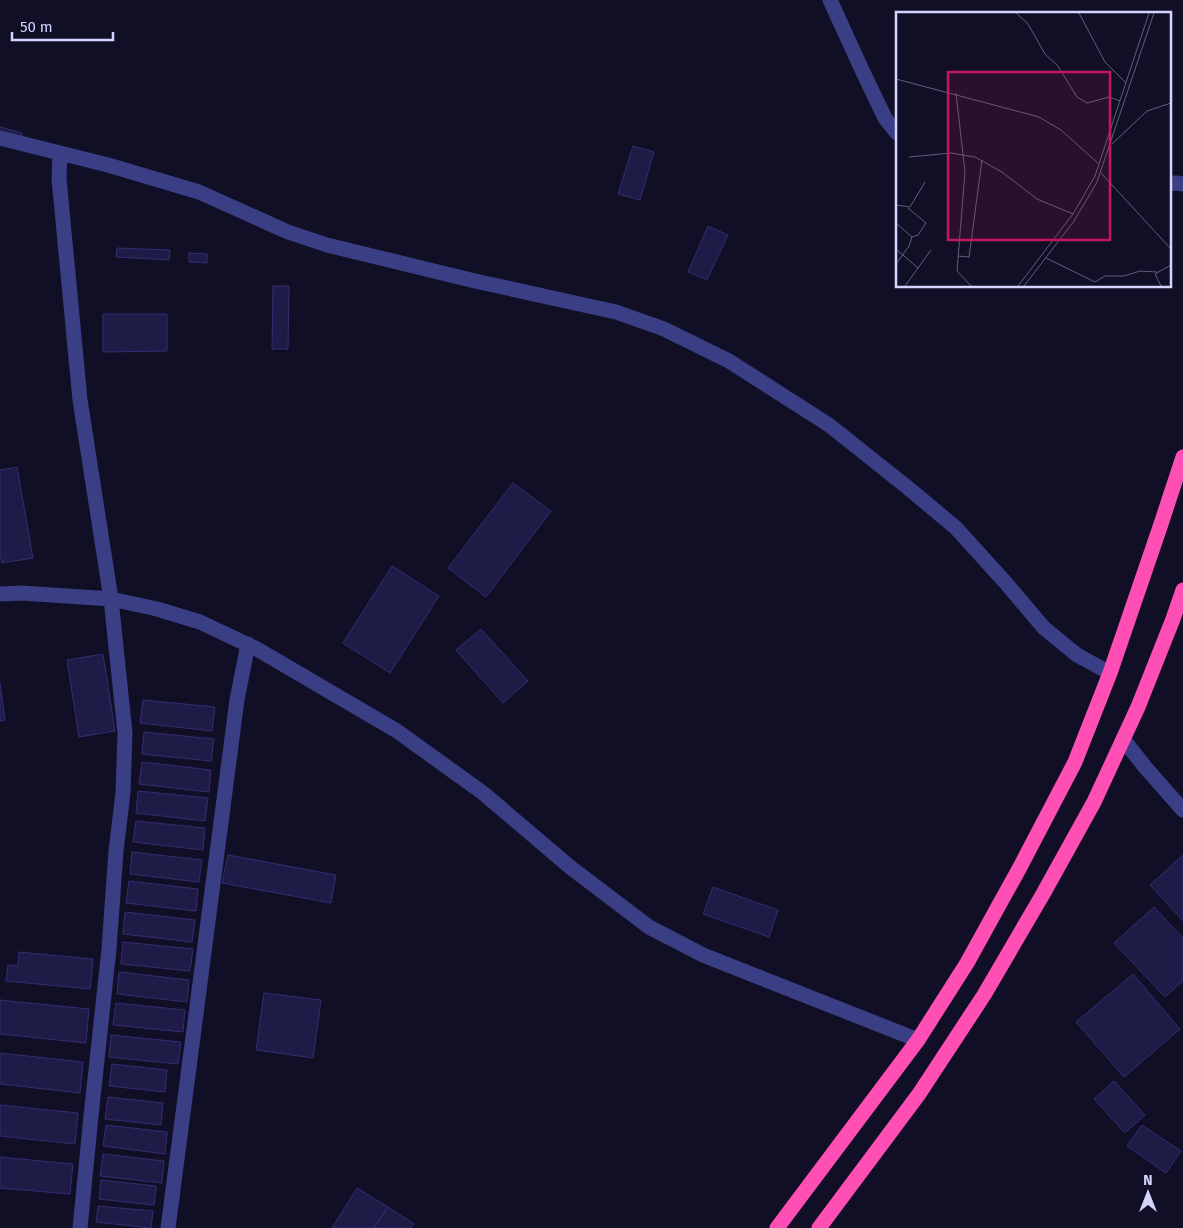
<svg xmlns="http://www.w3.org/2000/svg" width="1183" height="1228" font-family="'Fira Sans',sans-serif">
<rect width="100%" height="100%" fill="#110f26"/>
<path fill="#1f1b47" stroke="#342d73" d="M 0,127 L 22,133 L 21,138 L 0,133 Z
M 633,146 L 654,152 L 640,200 L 618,194 Z
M 708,226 L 728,235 L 707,280 L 688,272 Z
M 117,248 L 170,250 L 169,260 L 116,257 Z
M 189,253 L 207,254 L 207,263 L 189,262 Z
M 273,286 L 289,286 L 288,349 L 272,349 Z
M 103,314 L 167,314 L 167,351 L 103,352 Z
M 17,467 L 33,558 L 2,563 L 0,553 L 0,470 Z
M 513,483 L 551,511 L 486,597 L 448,568 Z
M 392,566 L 439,596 L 390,673 L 343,643 Z
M 481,629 L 528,681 L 503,703 L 456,650 Z
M 103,654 L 115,731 L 79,737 L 67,660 Z
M 0,683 L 5,720 L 0,721 Z
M 143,700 L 215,707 L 212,731 L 140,723 Z
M 144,732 L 214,739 L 211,761 L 142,754 Z
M 142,762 L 211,770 L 209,792 L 139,784 Z
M 138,791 L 208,798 L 205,821 L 136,813 Z
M 136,821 L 205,828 L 203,850 L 133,842 Z
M 132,852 L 202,860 L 199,882 L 130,874 Z
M 228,855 L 336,875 L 331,903 L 222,883 Z
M 1183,855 L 1183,921 L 1150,885 Z
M 129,881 L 198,889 L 196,911 L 126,903 Z
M 713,887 L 778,910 L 769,937 L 703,914 Z
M 1154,907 L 1183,938 L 1183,981 L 1165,997 L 1114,943 Z
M 125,912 L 195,920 L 192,942 L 123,934 Z
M 123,942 L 193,949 L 190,971 L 121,964 Z
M 19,952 L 93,959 L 90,989 L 6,981 L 8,965 L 18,966 Z
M 119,972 L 189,980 L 187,1002 L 117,994 Z
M 1133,974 L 1180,1029 L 1124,1077 L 1076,1022 Z
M 264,993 L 321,1000 L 313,1058 L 256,1050 Z
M 0,1000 L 89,1009 L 86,1043 L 0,1034 Z
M 116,1003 L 185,1010 L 183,1032 L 113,1025 Z
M 111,1035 L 181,1042 L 178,1064 L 109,1057 Z
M 0,1053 L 83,1062 L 80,1093 L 0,1084 Z
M 112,1064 L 167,1070 L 165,1092 L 109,1086 Z
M 1114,1081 L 1145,1115 L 1125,1133 L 1094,1099 Z
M 108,1097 L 163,1103 L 161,1125 L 105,1119 Z
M 0,1105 L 78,1113 L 75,1144 L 0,1136 Z
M 106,1125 L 167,1132 L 165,1154 L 103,1146 Z
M 1142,1125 L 1181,1151 L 1166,1173 L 1127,1146 Z
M 103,1154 L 164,1161 L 162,1183 L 100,1176 Z
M 0,1157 L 73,1164 L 70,1194 L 0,1188 Z
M 101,1180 L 156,1186 L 154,1205 L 99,1199 Z
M 357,1188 L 388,1207 L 374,1228 L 332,1228 Z
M 98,1206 L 153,1211 L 151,1228 L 96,1222 Z
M 388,1207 L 414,1224 L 411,1228 L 374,1228 Z"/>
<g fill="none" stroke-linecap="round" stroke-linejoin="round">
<path stroke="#3a3e85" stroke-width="15" d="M 830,0 L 862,70 L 885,118 L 897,133
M 0,138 L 108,165 L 199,192 L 288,232 L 327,245 L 475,281 L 616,312 L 664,329 L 729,361 L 829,425 L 907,487 L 956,528 L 1005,582 L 1044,628 L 1077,655 L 1110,673
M 60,153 L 59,179 L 80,400 L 111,599 L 125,733 L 123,793 L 116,851 L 109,949 L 91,1116 L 80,1228
M 1169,184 L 1176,183 L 1183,184
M 0,594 L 22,593 L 111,599 L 157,609 L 200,622 L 257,649 L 397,731 L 483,793 L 570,867 L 649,927 L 703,955 L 918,1040
M 1123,739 L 1145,767 L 1183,810
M 168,1228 L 237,700 L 248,644"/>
<path stroke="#ff4fb5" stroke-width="15" d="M 777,1228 L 918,1040 L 967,963 L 1019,869 L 1075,762 L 1110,673 L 1160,527 L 1183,457
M 819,1228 L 919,1094 L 984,995 L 1043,894 L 1094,802 L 1138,707 L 1173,619 L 1183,590"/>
</g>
<g transform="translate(896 12)">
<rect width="275" height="275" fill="#110f26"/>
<path fill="none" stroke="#5f5e7d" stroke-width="1" d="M 120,1 L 132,12 L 149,42 L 162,54 L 181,85 L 191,91 L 213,85 L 224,89M 183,1 L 209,50 L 230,71M 0,67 L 143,105 L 165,118 L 203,152M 60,81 L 69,160 L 61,259 L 75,274M 216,132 L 251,99 L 275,91M 13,145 L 55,141 L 79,145 L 106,160 L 141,187 L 177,202M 205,161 L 275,237M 0,193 L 14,195 L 29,170M 12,196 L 30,211 L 22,223 L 16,225M 0,211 L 16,225 L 13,234 L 0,252M 0,237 L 22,256M 62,244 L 73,245 L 86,148M 150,246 L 199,270 L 209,264 L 228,264 L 244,259 L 261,260M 9,274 L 35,238M 122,274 L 177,202 L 199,164 L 253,1M 128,274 L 178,209 L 201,170 L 258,1M 265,274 L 259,262 L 275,253"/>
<path fill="#c2185b" fill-opacity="0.15" stroke="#c2185b" stroke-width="2.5" d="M 52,60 L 214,60 L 214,228 L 52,228 Z"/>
<rect width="275" height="275" fill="none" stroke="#d5d4ff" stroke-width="2.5"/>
</g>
<g transform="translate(1148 1193)" stroke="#110f26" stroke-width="4" paint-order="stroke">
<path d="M0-4L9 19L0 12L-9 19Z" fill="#d5d4ff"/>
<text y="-8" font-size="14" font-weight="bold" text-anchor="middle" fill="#d5d4ff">N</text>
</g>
<path d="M12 32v8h101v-8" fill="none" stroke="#d5d4ff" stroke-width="2.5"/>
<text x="20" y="32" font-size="15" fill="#d5d4ff" stroke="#110f26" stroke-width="4" paint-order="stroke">50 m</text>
</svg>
